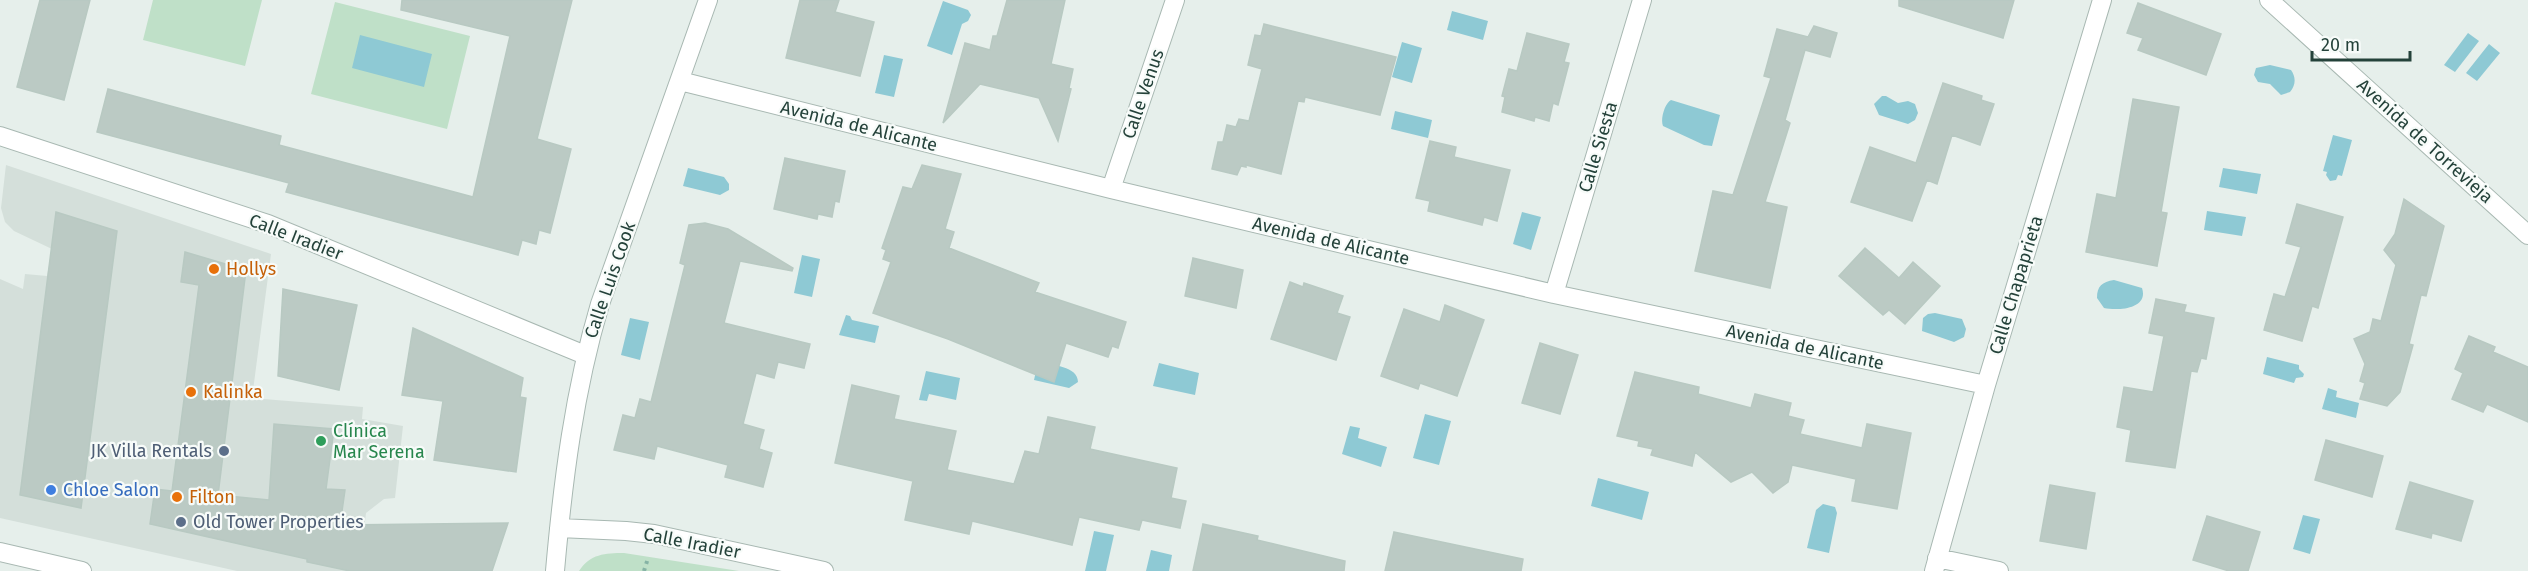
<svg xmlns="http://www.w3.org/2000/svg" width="2528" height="571" font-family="'Fira Sans',sans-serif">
<rect width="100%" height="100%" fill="#e6efeb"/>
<path fill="#d4dfda" d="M 6,165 L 271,254 L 252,398 L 363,407 L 362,419 L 403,426 L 395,498 L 384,499 L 366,513 L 359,571 L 237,571 L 0,518 L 0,279 L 23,289 L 25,274 L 47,276 L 52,249 L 14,231 L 5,222 L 1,208 Z"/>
<path fill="#bfe0c8" d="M 153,0 L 262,0 L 245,66 L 143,40 Z
M 335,2 L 470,36 L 447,129 L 311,94 Z
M 624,553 L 739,571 L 579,571 C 590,554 605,553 624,553 Z"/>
<path fill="#8ec9d4" d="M 943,1 L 968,10 L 971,15 L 968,21 L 962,24 L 952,55 L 927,46 Z
M 1452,11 L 1488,21 L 1483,40 L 1447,30 Z
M 2468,33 L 2479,41 L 2455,72 L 2444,65 Z
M 360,35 L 432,54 L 424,87 L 352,68 Z
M 1402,42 L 1422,48 L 1412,83 L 1392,77 Z
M 2489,44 L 2500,53 L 2477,81 L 2466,73 Z
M 884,55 L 903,59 L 894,97 L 875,93 Z
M 2270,65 L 2291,70 C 2296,77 2296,85 2290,92 L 2281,95 L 2270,84 L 2258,82 L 2254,75 L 2256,68 Z
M 1882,96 L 1886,96 L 1898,103 L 1908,101 L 1915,104 L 1918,113 L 1915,120 L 1908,124 L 1879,115 L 1874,104 Z
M 1671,100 L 1720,115 L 1712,146 L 1704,145 L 1663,126 C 1660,119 1665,103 1671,100 Z
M 1395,111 L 1432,120 L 1428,138 L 1391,129 Z
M 2333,135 L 2352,140 L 2342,176 L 2338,175 L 2336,180 L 2330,181 L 2326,175 L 2327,172 L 2323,171 Z
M 688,168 L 724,177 L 729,184 L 729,190 L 720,195 L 683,186 Z
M 2223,168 L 2261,174 L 2257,194 L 2219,187 Z
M 2207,211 L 2246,217 L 2242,236 L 2204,230 Z
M 1522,212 L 1541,217 L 1531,250 L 1513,244 Z
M 802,255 L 820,259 L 812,297 L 794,293 Z
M 2114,280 L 2142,288 C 2149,309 2118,311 2104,308 L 2097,298 C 2097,286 2102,282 2114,280 Z
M 1935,313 L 1962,319 L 1966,329 L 1964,337 L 1954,342 L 1922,331 L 1923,318 L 1928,314 Z
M 846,315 L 850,316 L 852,320 L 879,326 L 875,343 L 839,335 Z
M 630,318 L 649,322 L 640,360 L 621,355 Z
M 2267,357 L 2299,365 L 2299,369 L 2304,374 L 2303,377 L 2296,378 L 2294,383 L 2263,374 Z
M 1038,362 C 1052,365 1078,366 1078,382 L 1069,388 L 1034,380 Z
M 1159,363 L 1199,373 L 1195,395 L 1153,386 Z
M 926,371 L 960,378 L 956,400 L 929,394 L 927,401 L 919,400 Z
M 2328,388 L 2337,391 L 2336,397 L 2359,403 L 2356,418 L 2322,409 Z
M 1425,414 L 1451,421 L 1439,465 L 1413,458 Z
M 1350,426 L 1360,428 L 1358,438 L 1387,447 L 1381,467 L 1342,454 Z
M 1598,478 L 1649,492 L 1642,520 L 1591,506 Z
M 1823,504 L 1835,507 L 1837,513 L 1829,553 L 1807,548 L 1816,510 Z
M 2303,515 L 2320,519 L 2310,554 L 2293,549 Z
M 1094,531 L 1114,535 L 1106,571 L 1085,571 Z
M 1151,550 L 1172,555 L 1169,571 L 1146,571 Z"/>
<path fill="#bbcac4" stroke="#b8c9c2" stroke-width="1.5" d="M 40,0 L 90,0 L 64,100 L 17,87 Z
M 402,0 L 572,0 L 537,139 L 571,149 L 550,233 L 539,230 L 536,244 L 522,240 L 518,255 L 286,192 L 289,183 L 97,132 L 108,89 L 281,136 L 279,145 L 473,197 L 510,36 L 401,10 Z
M 800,0 L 839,0 L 835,12 L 874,22 L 860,76 L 786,58 Z
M 1007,0 L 1065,0 L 1051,64 L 1073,69 L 1069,88 L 1071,89 L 1058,141 L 1039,98 L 980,84 L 943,123 L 965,43 L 990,50 L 993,36 L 997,36 Z
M 1899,0 L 2014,0 L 2003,38 L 1899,6 Z
M 2138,3 L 2221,34 L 2206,75 L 2138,50 L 2143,38 L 2127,33 Z
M 1264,24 L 1396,57 L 1380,115 L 1305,97 L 1304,102 L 1298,101 L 1281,174 L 1246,165 L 1246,167 L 1241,166 L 1237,175 L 1212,169 L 1218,142 L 1223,142 L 1227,125 L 1236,127 L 1239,119 L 1249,121 L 1262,69 L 1248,65 L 1255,35 L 1261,36 Z
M 1814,26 L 1837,33 L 1830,57 L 1805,50 L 1785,120 L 1790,123 L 1765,202 L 1787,207 L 1770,288 L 1695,271 L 1713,191 L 1733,195 L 1771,78 L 1764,76 L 1777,29 L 1808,37 Z
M 1527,33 L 1569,44 L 1564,62 L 1569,63 L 1558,105 L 1553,103 L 1549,121 L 1535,117 L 1534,121 L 1502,112 L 1505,97 L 1502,96 L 1509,69 L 1517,71 Z
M 1943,83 L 1982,96 L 1981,100 L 1994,104 L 1980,145 L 1952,135 L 1937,184 L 1927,180 L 1912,221 L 1851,202 L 1870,147 L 1916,163 Z
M 2133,99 L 2179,107 L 2161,212 L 2167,213 L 2157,266 L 2086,252 L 2097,194 L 2116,198 Z
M 1430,141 L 1456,147 L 1454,157 L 1510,170 L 1497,221 L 1484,217 L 1482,225 L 1428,211 L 1430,201 L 1416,198 Z
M 785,158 L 845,171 L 839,202 L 835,201 L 832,217 L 818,214 L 817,219 L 774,209 Z
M 922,165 L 961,174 L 945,229 L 954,232 L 949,248 L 1039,283 L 1035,292 L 1126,322 L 1118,348 L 1112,346 L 1108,357 L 1066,343 L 1054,382 L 948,339 L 873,313 L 891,262 L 883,259 L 886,250 L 882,248 L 903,187 L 912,189 Z
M 2404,199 L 2444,226 L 2426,296 L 2421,295 L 2409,344 L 2413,345 L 2400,392 L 2387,406 L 2360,399 L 2365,383 L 2360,381 L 2365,364 L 2354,339 L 2370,332 L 2373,319 L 2381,321 L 2396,265 L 2384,250 L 2395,234 Z
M 2297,204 L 2343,217 L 2318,308 L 2312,306 L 2302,341 L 2264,330 L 2274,294 L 2285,297 L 2301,247 L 2286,243 Z
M 56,212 L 117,231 L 81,508 L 20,495 Z
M 705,223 L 728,229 L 793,268 L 792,271 L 740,261 L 724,323 L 810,344 L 804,368 L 778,362 L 774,378 L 756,373 L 743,424 L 764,430 L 759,449 L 772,453 L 763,487 L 725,477 L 728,465 L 657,446 L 654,459 L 614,450 L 623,415 L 635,418 L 640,399 L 651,402 L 685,265 L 680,263 L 689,225 Z
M 1865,248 L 1899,278 L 1913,262 L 1940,286 L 1905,324 L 1889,310 L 1883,315 L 1839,276 Z
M 185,252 L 246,270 L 218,495 L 269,500 L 274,424 L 334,429 L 326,489 L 345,490 L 340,525 L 508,523 L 492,571 L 350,571 L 307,562 L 307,559 L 150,524 L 155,489 L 172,491 L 199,285 L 181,282 Z
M 1193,258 L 1243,270 L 1236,308 L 1185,296 Z
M 1290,282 L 1303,287 L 1304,283 L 1343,296 L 1337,313 L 1350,317 L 1336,360 L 1271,339 Z
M 283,289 L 357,305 L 339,390 L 278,376 Z
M 2156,299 L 2186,305 L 2184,312 L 2214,318 L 2206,359 L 2201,358 L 2197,372 L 2191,371 L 2175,468 L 2126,461 L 2131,430 L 2117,427 L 2124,387 L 2153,392 L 2164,336 L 2149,333 Z
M 1445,305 L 1484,320 L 1457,396 L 1420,383 L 1418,389 L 1381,376 L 1404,309 L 1440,322 Z
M 413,328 L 523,378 L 520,397 L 526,398 L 516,472 L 434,460 L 443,401 L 402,395 Z
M 2469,336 L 2495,347 L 2493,352 L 2528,367 L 2528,422 L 2487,404 L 2483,412 L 2452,399 L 2463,373 L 2455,369 Z
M 1540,343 L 1578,355 L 1560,414 L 1522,403 Z
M 1635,372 L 1699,387 L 1698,394 L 1751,408 L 1755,394 L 1791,403 L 1788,416 L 1804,420 L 1800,434 L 1862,448 L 1867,424 L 1911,433 L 1897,509 L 1852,501 L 1856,479 L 1792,465 L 1788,482 L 1773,493 L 1752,472 L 1731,482 L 1695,452 L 1692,466 L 1651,455 L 1653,449 L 1638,446 L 1639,441 L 1617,436 Z
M 852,385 L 899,396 L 894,419 L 956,431 L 947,470 L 1014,484 L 1025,451 L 1039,454 L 1048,417 L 1095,427 L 1090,449 L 1177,468 L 1171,498 L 1186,501 L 1180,528 L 1142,520 L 1139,530 L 1079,517 L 1072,545 L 972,521 L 969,534 L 905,520 L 913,481 L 835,463 Z
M 2326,440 L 2383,456 L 2372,497 L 2315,480 Z
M 2410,482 L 2473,501 L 2461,541 L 2432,533 L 2431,538 L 2396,529 Z
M 2050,485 L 2095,493 L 2086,549 L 2040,541 Z
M 2207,516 L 2260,532 L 2248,571 L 2229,571 L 2193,560 Z
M 1203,524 L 1258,536 L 1257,540 L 1345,561 L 1344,571 L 1193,571 Z
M 1394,532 L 1523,559 L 1521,571 L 1385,571 Z"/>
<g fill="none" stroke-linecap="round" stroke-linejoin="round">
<g stroke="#a8b8b2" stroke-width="20">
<path id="minor" d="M 2269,0 L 2528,235
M 680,81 L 1111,189 L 1554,294 L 1986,385
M 0,136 L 268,224 L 585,355
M 1111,189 L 1175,0
M 1554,294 L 1642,0
M 559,528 L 626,531 L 654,534 L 824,571
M 0,552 L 82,571
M 1937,558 L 1999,571
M 555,571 C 563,480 574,392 600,304 L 708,0
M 1934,571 L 1986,385 L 2102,0"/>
</g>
<path stroke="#86b3a5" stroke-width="4" stroke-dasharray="3 4.5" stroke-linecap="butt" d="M 644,571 L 648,558"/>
<use href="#minor" stroke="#fff" stroke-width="18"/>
</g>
<g fill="#e8710a" stroke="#f7fbf9" stroke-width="2">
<circle cx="214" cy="269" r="6"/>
<circle cx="191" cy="392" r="6"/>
<circle cx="177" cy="497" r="6"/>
</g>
<circle fill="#2e9e5b" stroke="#f7fbf9" stroke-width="2" cx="321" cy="441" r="6"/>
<g fill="#5c6f8a" stroke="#f7fbf9" stroke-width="2">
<circle cx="224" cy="451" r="6"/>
<circle cx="181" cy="522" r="6"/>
</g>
<circle fill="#3f7fe0" stroke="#f7fbf9" stroke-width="2" cx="51" cy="490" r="6"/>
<g text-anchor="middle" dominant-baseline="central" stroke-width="4.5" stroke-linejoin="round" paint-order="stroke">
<g font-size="18" fill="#24423a" stroke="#f7fbf9">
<text transform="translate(1143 94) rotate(-71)">Calle Venus</text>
<text transform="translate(859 126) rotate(14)">Avenida de Alicante</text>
<text transform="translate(2425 141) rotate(42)">Avenida de Torrevieja</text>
<text transform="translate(1598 147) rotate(-73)">Calle Siesta</text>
<text transform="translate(296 237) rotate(21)">Calle Iradier</text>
<text transform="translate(1331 241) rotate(13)">Avenida de Alicante</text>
<text transform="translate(610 280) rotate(-71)">Calle Luis Cook</text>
<text transform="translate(2016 285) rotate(-73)">Calle Chapaprieta</text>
<text transform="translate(1805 347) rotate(12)">Avenida de Alicante</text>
<text transform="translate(692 543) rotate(11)">Calle Iradier</text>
</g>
<g font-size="18" fill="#c56008" stroke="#f7fbf9" text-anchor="start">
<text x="226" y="269">Hollys</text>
<text x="203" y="392">Kalinka</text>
<text x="189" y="497">Filton</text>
</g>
<g font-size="18" fill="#27864d" stroke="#f7fbf9" text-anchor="start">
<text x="333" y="431">Clínica<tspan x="333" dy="21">Mar Serena</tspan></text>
</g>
<g font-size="18" fill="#4e5e75" stroke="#f7fbf9" text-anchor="end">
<text x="212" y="451">JK Villa Rentals</text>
<text x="193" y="522" text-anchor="start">Old Tower Properties</text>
</g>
<g font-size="18" fill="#366cbe" stroke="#f7fbf9" text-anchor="start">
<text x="63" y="490">Chloe Salon</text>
</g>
</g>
<path d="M2312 51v9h98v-9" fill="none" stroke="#24423a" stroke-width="3"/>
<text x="2321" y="51" font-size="18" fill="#24423a" stroke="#f7fbf9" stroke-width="4.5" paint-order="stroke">20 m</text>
</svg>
